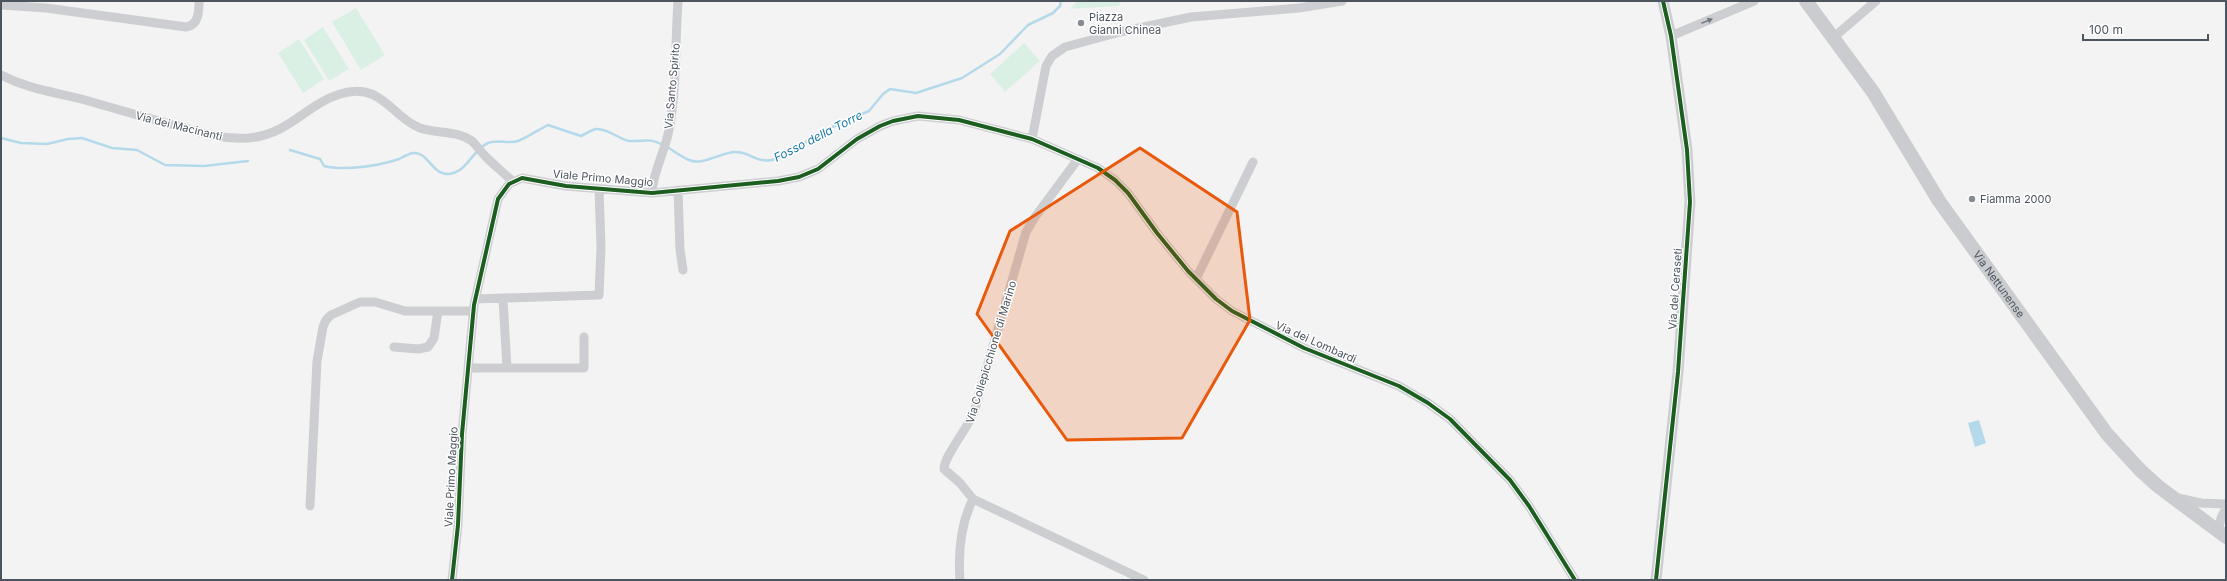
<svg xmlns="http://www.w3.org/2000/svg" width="2227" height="581" font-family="Inter,sans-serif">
<rect width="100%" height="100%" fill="#f4f3f3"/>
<path fill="#dbf0e5" d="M 1077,1 L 1121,1 L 1119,6 L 1070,9 Z
M 356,8 L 385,55 L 361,70 L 332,22 Z
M 323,27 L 349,69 L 329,81 L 304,40 Z
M 299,39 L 324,79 L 303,93 L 278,53 Z
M 1024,43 L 1040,61 L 1005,92 L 990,74 Z"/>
<path fill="#b4d9ea" d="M 1979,420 L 1986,443 L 1975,447 L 1968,423 Z"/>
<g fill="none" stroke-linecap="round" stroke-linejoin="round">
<path stroke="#b4d9ea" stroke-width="2.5" d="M 1,138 L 21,143 L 47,144 L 68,139 L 82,138 L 112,148 L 137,150 L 165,165 L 204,166 L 248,161
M 667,147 C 674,151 682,157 689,160 C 702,166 720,153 734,152 C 751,151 756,165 776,159 L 832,127 L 869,111 L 883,94 L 890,89 L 916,93 L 962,78 L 1000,54 L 1028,25 L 1053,13 L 1060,6 L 1061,1
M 290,150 L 320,159 L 324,166 C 344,171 379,166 399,159 C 403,157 408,154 413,153 C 428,151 431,174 448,174 C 467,173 472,150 488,143 C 498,139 508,144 518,141 C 528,137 538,130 548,125 L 581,136 C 586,134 591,130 596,129 C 608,128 618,139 629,141 C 643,142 649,137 663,145"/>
<path stroke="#cdced1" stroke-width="9" d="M 1,5 L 46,8 L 186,27 C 199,25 199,11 199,1
M 1671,36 L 1754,1
M 1834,37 L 1876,1
M 1,75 C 30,90 55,92 85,100 C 116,109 147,118 178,126 C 201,133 224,140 249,138 C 290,134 305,105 340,94 C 382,81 391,117 420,128 C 437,134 456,130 472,141 C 477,146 481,152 486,157 C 494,165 504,173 513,182
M 1032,139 L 1046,66 L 1052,56 L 1065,47 L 1120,32 L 1191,17 L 1299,8 L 1342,1
M 1078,159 L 1035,217 L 1026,232 L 974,412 C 968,428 944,456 944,469 L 960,483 L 973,499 L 1144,580
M 678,190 L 680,250 L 683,270
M 652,193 C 653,171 665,152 669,130 C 677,88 675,44 678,1
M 1196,279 L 1253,162
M 475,299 L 599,295 L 601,247 L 599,189
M 503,299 L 507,368
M 394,347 L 418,349 L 428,347 L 434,338 L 438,311
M 469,368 L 584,368 L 584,337
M 2178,498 L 2201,503 L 2226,504
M 310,506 L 317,361 L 323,327 L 326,320 L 331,315 L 360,302 L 375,302 L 405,311 L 473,311
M 2218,532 L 2221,518 L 2226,508
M 452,580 L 458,525 L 462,434 L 474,305 L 498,199 L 509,184 L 522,178 L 566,186 L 652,193 L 778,181 L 799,177 L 818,169 L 857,139 L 880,126 L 893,121 L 918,116 L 959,120 L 1032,139 L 1098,168 L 1115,180 L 1128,193 L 1157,233 L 1188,271 L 1216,299 L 1232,311 L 1304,348 L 1399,386 L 1428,403 L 1450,419 L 1510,480 L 1529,506 L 1575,580
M 960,580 C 958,552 960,525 973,499"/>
<path stroke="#cdced1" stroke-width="11" d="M 1656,580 L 1678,372 L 1690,202 L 1687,150 L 1671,36 L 1663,1"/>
<path stroke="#cacccf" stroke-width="14" id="s1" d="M 1806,1 L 1873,92 L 1939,201 L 2107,434 L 2141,471 L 2159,487 L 2226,537"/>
<g stroke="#fff" stroke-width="6">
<path id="cycleway" d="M 452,580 L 458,525 L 462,434 L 474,305 L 498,199 L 509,184 L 522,178 L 566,186 L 652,193 L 778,181 L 799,177 L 818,169 L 857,139 L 880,126 L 893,121 L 918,116 L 959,120 L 1032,139 L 1098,168 L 1115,180 L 1128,193 L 1157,233 L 1188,271 L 1216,299 L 1232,311 L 1304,348 L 1399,386 L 1428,403 L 1450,419 L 1510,480 L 1529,506 L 1575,580
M 1656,580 L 1678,372 L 1690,202 L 1687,150 L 1671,36 L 1663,1"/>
</g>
<use href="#cycleway" stroke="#1b5e20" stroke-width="4"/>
</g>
<defs><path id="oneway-solid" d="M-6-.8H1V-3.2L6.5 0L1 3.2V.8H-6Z"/></defs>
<use fill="#737980" href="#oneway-solid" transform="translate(1707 21) rotate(-22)"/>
<path fill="#e8590c" fill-opacity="0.2" stroke="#e8590c" stroke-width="3" stroke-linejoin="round" d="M 1140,148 L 1237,212 L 1250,320 L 1182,438 L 1067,440 L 977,314 L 1010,231 Z"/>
<g fill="#878c92" stroke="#fff" stroke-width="1.5">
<circle cx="1081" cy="23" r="4"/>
<circle cx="1972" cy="199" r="4"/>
</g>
<g text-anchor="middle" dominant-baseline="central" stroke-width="3" stroke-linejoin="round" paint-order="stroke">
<g font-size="11" fill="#4c545e" stroke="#fff" text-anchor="start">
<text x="1089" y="17">Piazza<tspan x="1089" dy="13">Gianni Chinea</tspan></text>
<text x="1980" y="199">Fiamma 2000</text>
</g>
<g font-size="11" fill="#4c545e" stroke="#fff">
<text transform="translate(672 86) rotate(-85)">Via Santo Spirito</text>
<text transform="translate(179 126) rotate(14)">Via dei Macinanti</text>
<text transform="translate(603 178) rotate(5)">Viale Primo Maggio</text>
<text stroke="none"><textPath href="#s1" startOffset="343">Via Nettunense</textPath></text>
<text transform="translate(1675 289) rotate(-86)">Via dei Ceraseti</text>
<text transform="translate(1316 342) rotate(24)">Via dei Lombardi</text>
<text transform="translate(991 352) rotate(-73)">Via Collepicchione di Marino</text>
<text transform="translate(451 477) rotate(-87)">Viale Primo Maggio</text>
</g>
<g font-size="12" font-style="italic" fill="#1a7aa4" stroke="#fff">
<text transform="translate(818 136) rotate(-27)">Fosso della Torre</text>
</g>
</g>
<rect width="2227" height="581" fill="none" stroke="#4c545e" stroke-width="4"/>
<path d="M2083 34v6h125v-6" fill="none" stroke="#4c545e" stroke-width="2"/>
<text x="2089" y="34" font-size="12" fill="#4c545e" stroke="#ffffff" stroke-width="3" paint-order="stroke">100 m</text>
</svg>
